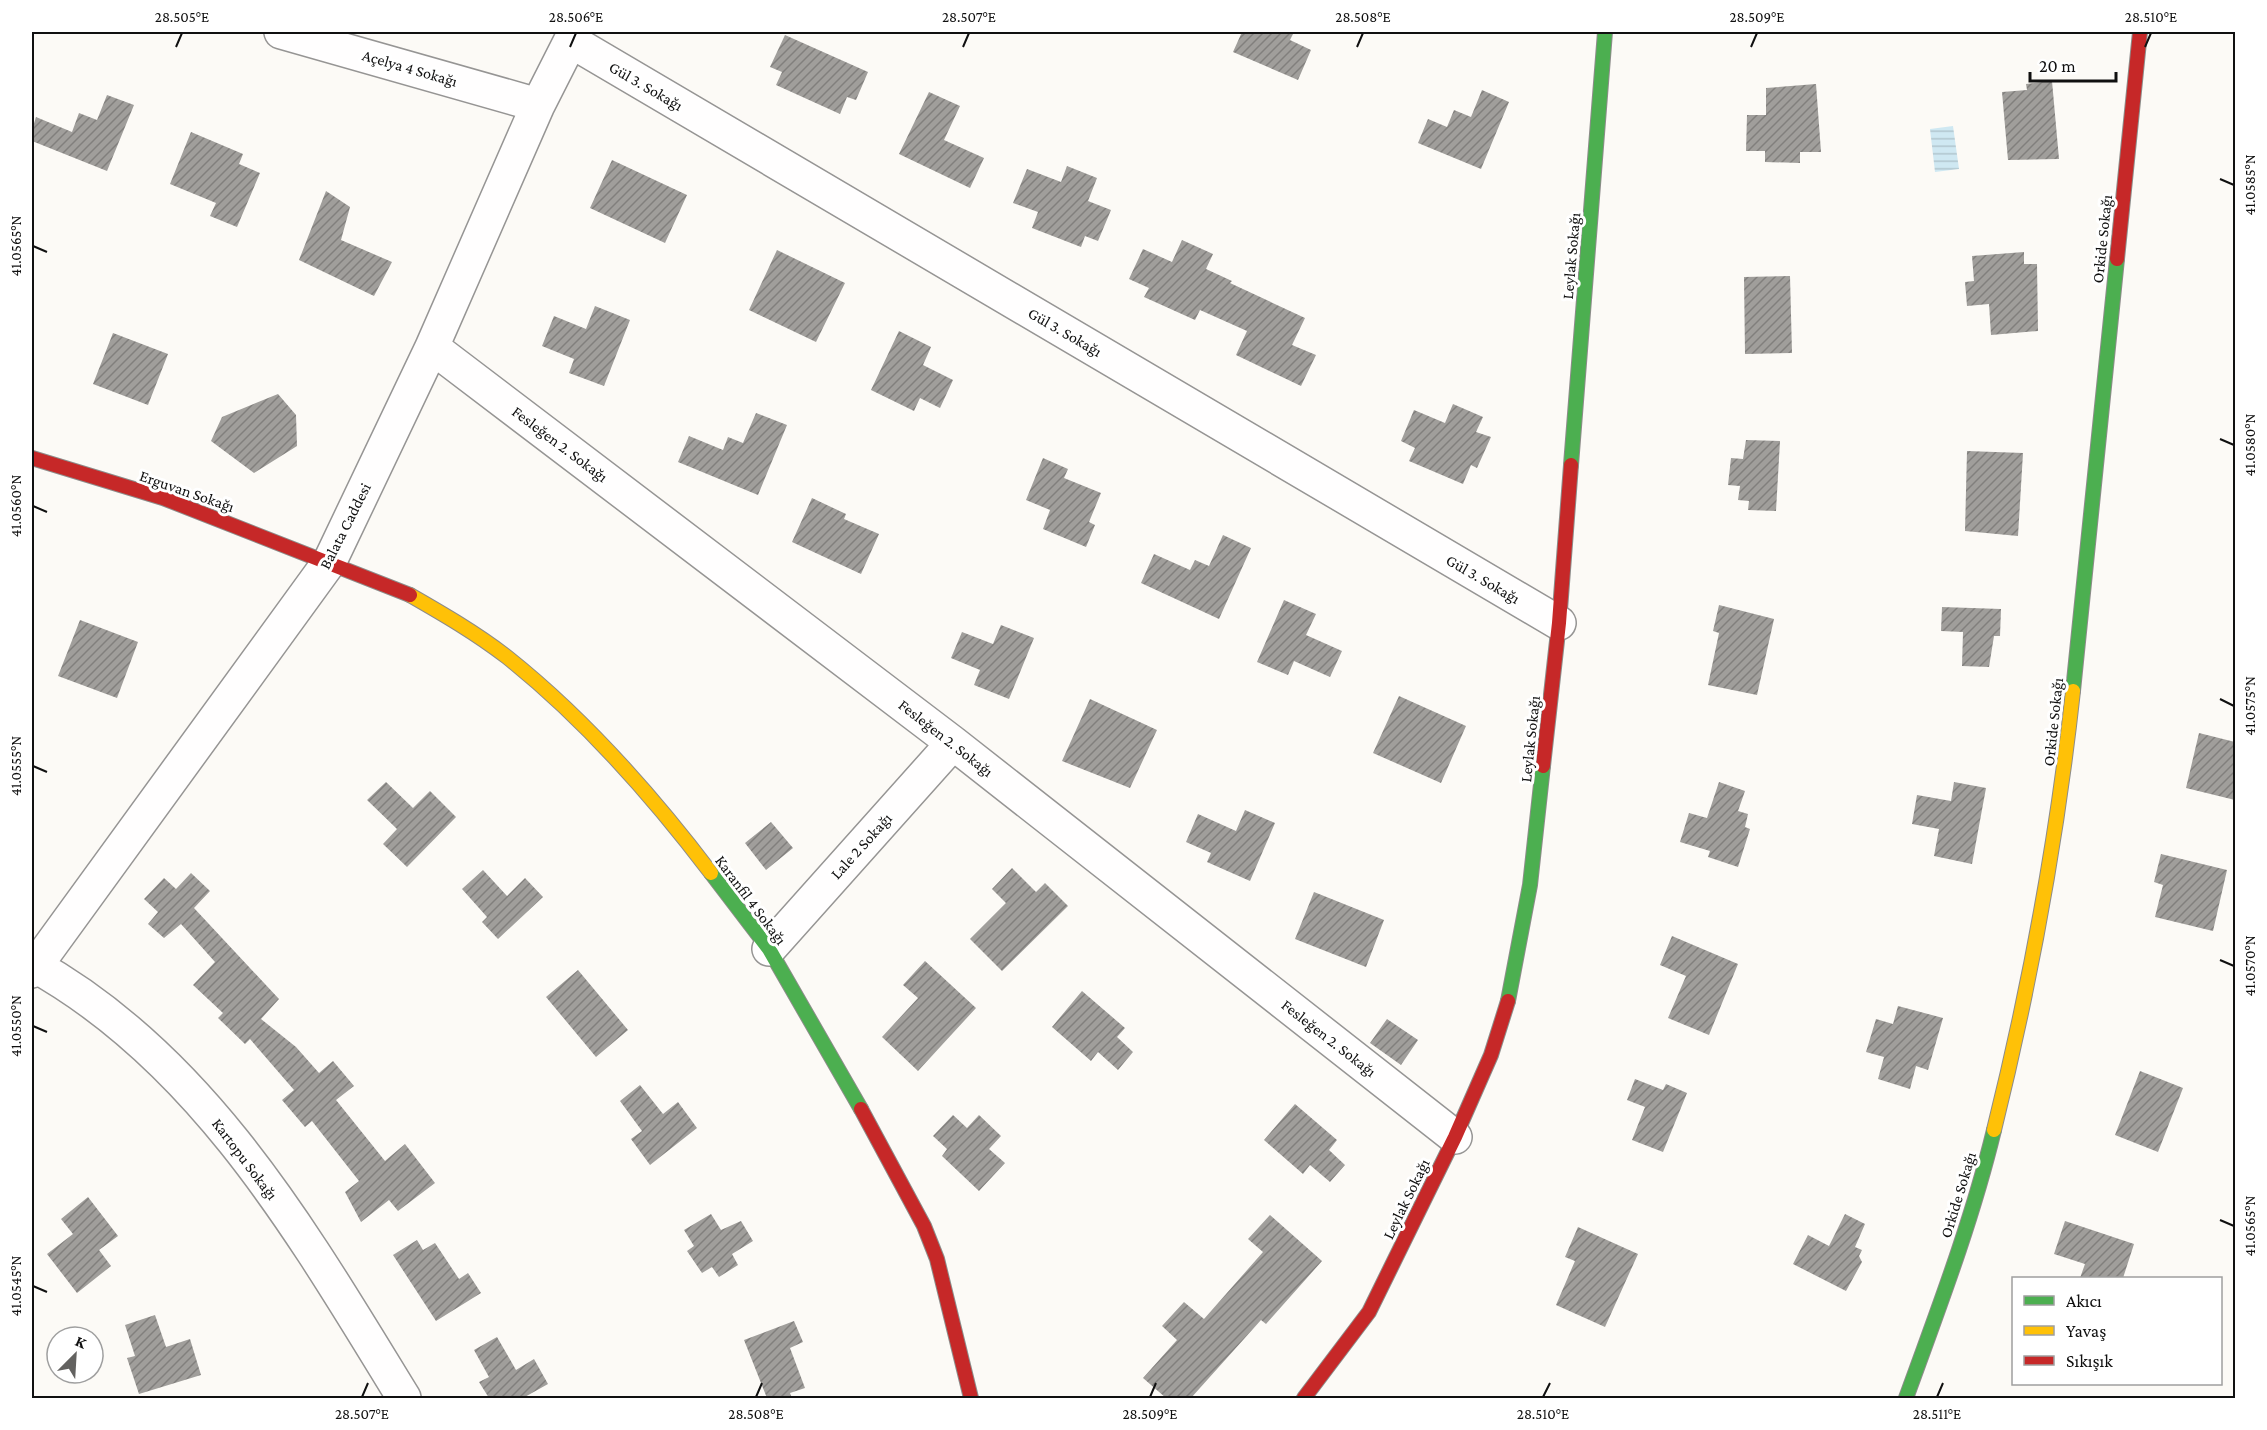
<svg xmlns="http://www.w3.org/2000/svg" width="2267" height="1430" font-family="'Crimson Pro',serif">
<defs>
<pattern id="water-rules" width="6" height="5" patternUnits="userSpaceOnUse" patternTransform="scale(1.5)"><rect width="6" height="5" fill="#cfe8f2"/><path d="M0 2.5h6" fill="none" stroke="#b1c6ce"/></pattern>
<pattern id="building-hatch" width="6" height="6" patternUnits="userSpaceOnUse" patternTransform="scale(1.5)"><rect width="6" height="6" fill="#a09e9b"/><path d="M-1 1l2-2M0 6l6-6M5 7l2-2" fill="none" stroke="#817f7d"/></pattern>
</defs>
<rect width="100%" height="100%" fill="#fcfaf6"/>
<path fill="url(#water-rules)" d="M 1953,126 L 1959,169 L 1935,172 L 1930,129 Z"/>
<path fill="url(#building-hatch)" d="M 1242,32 L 1294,32 L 1290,40 L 1311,50 L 1298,80 L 1233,52 Z
M 785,35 L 868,72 L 856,100 L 847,97 L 840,114 L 776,85 L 782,72 L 770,67 Z
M 2052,81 L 2059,159 L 2008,160 L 2002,92 L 2027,90 L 2026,84 Z
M 1816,84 L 1821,152 L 1800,152 L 1800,163 L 1765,162 L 1765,151 L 1746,151 L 1747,115 L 1766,115 L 1766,88 Z
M 1482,90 L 1509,102 L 1481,169 L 1418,143 L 1428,119 L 1447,127 L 1454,110 L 1471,117 Z
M 929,92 L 960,106 L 944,140 L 984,158 L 970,188 L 899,154 Z
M 107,95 L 134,105 L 107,171 L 32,141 L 32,130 L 36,117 L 72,132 L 79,113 L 97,120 Z
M 191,132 L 243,154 L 239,164 L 260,173 L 237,227 L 210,216 L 216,203 L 170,184 Z
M 612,160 L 687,195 L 665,243 L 590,208 Z
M 1067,166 L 1097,178 L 1088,201 L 1111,210 L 1098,241 L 1085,236 L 1081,247 L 1032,228 L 1038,212 L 1013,203 L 1027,169 L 1061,182 Z
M 326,191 L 350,207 L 341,240 L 392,262 L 374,296 L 299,260 Z
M 1182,240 L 1213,254 L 1206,269 L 1232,281 L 1230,283 L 1305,318 L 1292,345 L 1316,355 L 1301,386 L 1236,355 L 1247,331 L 1200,310 L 1195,320 L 1144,297 L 1149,288 L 1129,279 L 1143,249 L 1172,262 Z
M 777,250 L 845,283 L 816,342 L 749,310 Z
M 2024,252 L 2024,264 L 2037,264 L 2038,331 L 1991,335 L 1989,304 L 1967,306 L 1965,282 L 1974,281 L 1972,256 Z
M 1790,276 L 1792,353 L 1745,354 L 1744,277 Z
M 595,306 L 630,320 L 604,386 L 569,373 L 574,359 L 542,346 L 554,316 L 586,329 Z
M 899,331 L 931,347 L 923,365 L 953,380 L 940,408 L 920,398 L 914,411 L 871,390 Z
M 113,333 L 168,354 L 148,405 L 93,384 Z
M 278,394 L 296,415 L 297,446 L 254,473 L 211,441 L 222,417 Z
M 1453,404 L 1483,417 L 1476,432 L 1491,437 L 1477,468 L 1471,465 L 1463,484 L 1409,461 L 1415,448 L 1401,441 L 1414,410 L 1445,423 Z
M 756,413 L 787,425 L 758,495 L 678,462 L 689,436 L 723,450 L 728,437 L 743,443 Z
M 1746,440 L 1780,441 L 1776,511 L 1748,510 L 1749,501 L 1738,500 L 1740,486 L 1728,485 L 1731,458 L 1743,459 Z
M 1967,451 L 2023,453 L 2018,536 L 1965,531 Z
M 1043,458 L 1068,469 L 1064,478 L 1101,493 L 1089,522 L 1095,525 L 1086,547 L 1043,529 L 1050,510 L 1026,500 Z
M 812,498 L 846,514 L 844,519 L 879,534 L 861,574 L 792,542 Z
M 1223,535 L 1251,548 L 1219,619 L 1141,583 L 1154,554 L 1190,570 L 1195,560 L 1209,566 Z
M 1284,600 L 1316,614 L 1306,635 L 1342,651 L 1330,677 L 1294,661 L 1288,675 L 1257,662 Z
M 1719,605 L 1774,619 L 1757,695 L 1708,685 L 1719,633 L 1713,631 Z
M 1942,607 L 2001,609 L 2000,636 L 1994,636 L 1989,667 L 1962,666 L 1963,632 L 1941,631 Z
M 80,620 L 138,642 L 117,698 L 58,676 Z
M 1001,625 L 1034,638 L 1009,699 L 974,685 L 980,670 L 951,658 L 962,632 L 993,644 Z
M 1399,696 L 1466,726 L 1441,783 L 1373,753 Z
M 1090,699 L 1157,730 L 1130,788 L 1062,761 Z
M 2199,733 L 2235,742 L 2235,800 L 2186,788 Z
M 386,782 L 413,808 L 430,791 L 456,817 L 407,867 L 383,844 L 397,829 L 367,800 Z
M 1719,782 L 1745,791 L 1738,811 L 1748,814 L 1745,827 L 1750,829 L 1738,867 L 1708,857 L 1710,851 L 1680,842 L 1689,813 L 1707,818 Z
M 1954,782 L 1986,788 L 1972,864 L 1934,856 L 1939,829 L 1912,824 L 1917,795 L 1951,801 Z
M 1245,810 L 1275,823 L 1250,881 L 1207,862 L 1211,853 L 1186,842 L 1198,814 L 1236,831 Z
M 771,822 L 793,848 L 766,870 L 745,843 Z
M 2161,854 L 2227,870 L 2213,931 L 2155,917 L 2163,885 L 2154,882 Z
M 1012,868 L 1036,892 L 1045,883 L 1068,906 L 1002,971 L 970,939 L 1006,903 L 992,889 Z
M 483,870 L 507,896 L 525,878 L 543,897 L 498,939 L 482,922 L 487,917 L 462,889 Z
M 191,873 L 210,891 L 194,908 L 279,999 L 261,1019 L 296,1047 L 319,1073 L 333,1061 L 354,1086 L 336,1100 L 385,1161 L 405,1144 L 435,1183 L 398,1211 L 389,1200 L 361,1222 L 345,1192 L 359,1181 L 312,1121 L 305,1127 L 282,1100 L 294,1090 L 250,1039 L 245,1044 L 218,1018 L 223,1013 L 193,985 L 215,962 L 181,924 L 164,938 L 148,924 L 158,912 L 144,899 L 164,878 L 176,889 Z
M 1314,892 L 1384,920 L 1366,967 L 1295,939 Z
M 1672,936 L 1738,964 L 1709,1035 L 1668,1018 L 1686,976 L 1660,965 Z
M 925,961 L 976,1008 L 918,1071 L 882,1037 L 918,998 L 903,985 Z
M 578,970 L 628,1030 L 596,1057 L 546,997 Z
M 1082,991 L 1125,1028 L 1117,1037 L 1133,1052 L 1118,1070 L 1098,1052 L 1091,1061 L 1052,1027 Z
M 1898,1006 L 1943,1018 L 1928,1070 L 1916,1066 L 1910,1089 L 1878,1079 L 1884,1057 L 1866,1052 L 1876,1019 L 1893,1024 Z
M 1387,1019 L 1418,1040 L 1401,1065 L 1370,1043 Z
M 2140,1071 L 2183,1088 L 2158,1152 L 2115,1135 Z
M 1635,1079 L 1663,1090 L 1666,1084 L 1687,1093 L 1663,1152 L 1632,1140 L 1645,1107 L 1627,1100 Z
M 640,1085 L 663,1114 L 678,1102 L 697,1128 L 650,1165 L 631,1139 L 642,1131 L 620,1101 Z
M 1295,1104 L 1337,1140 L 1329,1150 L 1345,1165 L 1330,1182 L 1310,1165 L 1303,1174 L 1264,1140 Z
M 953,1115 L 967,1128 L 979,1115 L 1001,1136 L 989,1149 L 1005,1163 L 979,1191 L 942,1156 L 947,1149 L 933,1136 Z
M 88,1197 L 118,1236 L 99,1250 L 111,1266 L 77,1293 L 47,1254 L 73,1234 L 61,1219 Z
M 711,1214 L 721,1230 L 741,1221 L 753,1241 L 732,1254 L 738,1265 L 719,1277 L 712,1267 L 702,1273 L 687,1251 L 694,1246 L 684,1230 Z
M 1845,1214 L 1865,1224 L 1855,1247 L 1862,1250 L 1859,1256 L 1862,1262 L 1846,1291 L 1793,1264 L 1808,1235 L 1829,1246 Z
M 1270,1215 L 1322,1261 L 1266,1324 L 1261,1320 L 1191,1398 L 1166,1398 L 1143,1378 L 1177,1340 L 1162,1326 L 1184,1302 L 1204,1319 L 1263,1252 L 1248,1239 Z
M 2065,1221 L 2134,1244 L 2123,1278 L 2080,1278 L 2085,1264 L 2054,1254 Z
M 1578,1227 L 1638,1254 L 1605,1327 L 1556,1305 L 1575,1261 L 1565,1257 Z
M 417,1240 L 423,1250 L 435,1243 L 459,1279 L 468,1273 L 481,1293 L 436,1321 L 393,1255 Z
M 155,1315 L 166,1347 L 190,1339 L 201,1375 L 139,1394 L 127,1358 L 135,1356 L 125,1325 Z
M 794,1321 L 803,1342 L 790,1348 L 805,1388 L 790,1393 L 792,1398 L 767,1398 L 744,1340 Z
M 497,1337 L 516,1370 L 534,1359 L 548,1384 L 523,1398 L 489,1398 L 479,1382 L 489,1377 L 474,1350 Z"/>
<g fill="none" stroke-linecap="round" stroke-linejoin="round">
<g stroke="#969594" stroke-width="36">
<path id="street" d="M 281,32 L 538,105
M 571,41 L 1559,623
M 432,347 L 953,743 L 1455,1137
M 769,949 L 953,743
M 32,964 C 204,1059 305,1237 404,1398
M 32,971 L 330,561 L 432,347 L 538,105 L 575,32"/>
</g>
<g stroke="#8d8c8a" stroke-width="16">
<path id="fast" d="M 1571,465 L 1605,32
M 2073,691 L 2117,259
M 711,873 L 769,949 L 861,1109
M 1508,1001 L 1530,885 L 1543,766
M 1906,1398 C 1938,1310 1972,1221 1994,1130"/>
</g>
<g stroke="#8d8c8a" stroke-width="16">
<path id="slow" d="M 410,595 C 443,614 476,633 507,657 C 585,719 651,794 711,873
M 1994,1130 C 2030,985 2057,839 2073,691"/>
</g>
<g stroke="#8d8c8a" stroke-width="16">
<path id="jam" d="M 2117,259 L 2140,32
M 32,458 L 163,498 L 410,595
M 1543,766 L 1559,623 L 1571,465
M 861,1109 L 924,1226 L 937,1259 L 971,1398
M 1304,1398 L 1369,1312 L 1455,1137 L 1491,1055 L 1508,1001"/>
</g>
<use href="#street" stroke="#fffefe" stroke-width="33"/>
<use href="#fast" stroke="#4caf50" stroke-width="14"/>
<use href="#slow" stroke="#ffc107" stroke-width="14"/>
<use href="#jam" stroke="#c62828" stroke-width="14"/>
</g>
<path fill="none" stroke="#101010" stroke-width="2" d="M 176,47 L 182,33M 570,47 L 576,33M 963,47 L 969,33M 1357,47 L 1363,33M 1751,47 L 1757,33M 2145,47 L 2151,33M 2220,179 L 2234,185M 33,246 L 47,252M 2220,439 L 2234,445M 33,506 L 47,512M 2220,699 L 2234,706M 33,766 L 47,772M 2220,960 L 2234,966M 33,1026 L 47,1032M 2220,1220 L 2234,1226M 33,1286 L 47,1292M 362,1397 L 368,1383M 756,1397 L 762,1383M 1150,1397 L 1156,1383M 1543,1397 L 1550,1383M 1937,1397 L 1943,1383"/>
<g text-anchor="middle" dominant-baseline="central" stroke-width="6" stroke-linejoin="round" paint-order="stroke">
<g font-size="16" fill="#101010" stroke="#fff">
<text transform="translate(410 68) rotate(16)">Açelya 4 Sokağı</text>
<text transform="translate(646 86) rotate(30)">Gül 3. Sokağı</text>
<text transform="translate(2102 239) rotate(-84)">Orkide Sokağı</text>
<text transform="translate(1571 256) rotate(-85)">Leylak Sokağı</text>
<text transform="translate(1065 332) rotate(30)">Gül 3. Sokağı</text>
<text transform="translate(560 444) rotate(37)">Fesleğen 2. Sokağı</text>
<text transform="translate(187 491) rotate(19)">Erguvan Sokağı</text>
<text transform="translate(345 526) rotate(-63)">Balata Caddesi</text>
<text transform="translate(1483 579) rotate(30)">Gül 3. Sokağı</text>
<text transform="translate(2053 722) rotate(-84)">Orkide Sokağı</text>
<text transform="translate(946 738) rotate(38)">Fesleğen 2. Sokağı</text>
<text transform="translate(1530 739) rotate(-84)">Leylak Sokağı</text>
<text transform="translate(861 846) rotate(-48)">Lale 2 Sokağı</text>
<text transform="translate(751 900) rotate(53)">Karanfil 4 Sokağı</text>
<text transform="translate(1329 1038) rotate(38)">Fesleğen 2. Sokağı</text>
<text transform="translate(245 1159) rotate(53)">Kartopu Sokağı</text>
<text transform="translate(1958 1195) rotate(-73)">Orkide Sokağı</text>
<text transform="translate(1406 1199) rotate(-64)">Leylak Sokağı</text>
</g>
</g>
<rect width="2267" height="1430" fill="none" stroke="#ffffff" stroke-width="66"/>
<rect x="2012" y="1277" width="210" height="108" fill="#ffffff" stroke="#9f9f9f" stroke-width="1.5"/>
<rect x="2024" y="1296" width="30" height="9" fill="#4caf50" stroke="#9f9f9f" stroke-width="1.5"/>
<text x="2066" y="1307" font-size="18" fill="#101010">Akıcı</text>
<rect x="2024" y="1326" width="30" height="9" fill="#ffc107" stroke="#9f9f9f" stroke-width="1.5"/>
<text x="2066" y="1337" font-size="18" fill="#101010">Yavaş</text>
<rect x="2024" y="1356" width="30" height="9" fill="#c62828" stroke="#9f9f9f" stroke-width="1.5"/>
<text x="2066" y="1367" font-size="18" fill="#101010">Sıkışık</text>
<g transform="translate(75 1355) rotate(24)"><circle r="28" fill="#ffffff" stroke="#9f9f9f" stroke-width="1.5"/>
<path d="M0-4.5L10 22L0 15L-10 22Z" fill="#636260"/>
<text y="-9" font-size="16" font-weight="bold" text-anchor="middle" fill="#101010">K</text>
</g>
<path d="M2030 72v9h86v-9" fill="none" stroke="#101010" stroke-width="3"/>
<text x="2039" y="72" font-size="18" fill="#101010" stroke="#ffffff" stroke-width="4.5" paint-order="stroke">20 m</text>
<rect x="33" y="33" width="2201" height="1364" fill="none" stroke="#101010" stroke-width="2"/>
<g font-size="15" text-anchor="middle" fill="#101010">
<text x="182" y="22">28.505°E</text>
<text x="576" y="22">28.506°E</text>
<text x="969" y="22">28.507°E</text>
<text x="1363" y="22">28.508°E</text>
<text x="1757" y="22">28.509°E</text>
<text x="2151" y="22">28.510°E</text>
<text transform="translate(2250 185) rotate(-90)" y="5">41.0585°N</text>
<text transform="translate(16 246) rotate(-90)" y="5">41.0565°N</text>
<text transform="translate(2250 445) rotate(-90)" y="5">41.0580°N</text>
<text transform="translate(16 506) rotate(-90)" y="5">41.0560°N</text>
<text transform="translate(2250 706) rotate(-90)" y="5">41.0575°N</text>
<text transform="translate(16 766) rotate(-90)" y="5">41.0555°N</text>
<text transform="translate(2250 966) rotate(-90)" y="5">41.0570°N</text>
<text transform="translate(16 1026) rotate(-90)" y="5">41.0550°N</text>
<text transform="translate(2250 1226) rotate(-90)" y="5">41.0565°N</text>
<text transform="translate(16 1286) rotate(-90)" y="5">41.0545°N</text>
<text x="362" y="1419">28.507°E</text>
<text x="756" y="1419">28.508°E</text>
<text x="1150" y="1419">28.509°E</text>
<text x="1543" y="1419">28.510°E</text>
<text x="1937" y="1419">28.511°E</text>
</g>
</svg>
